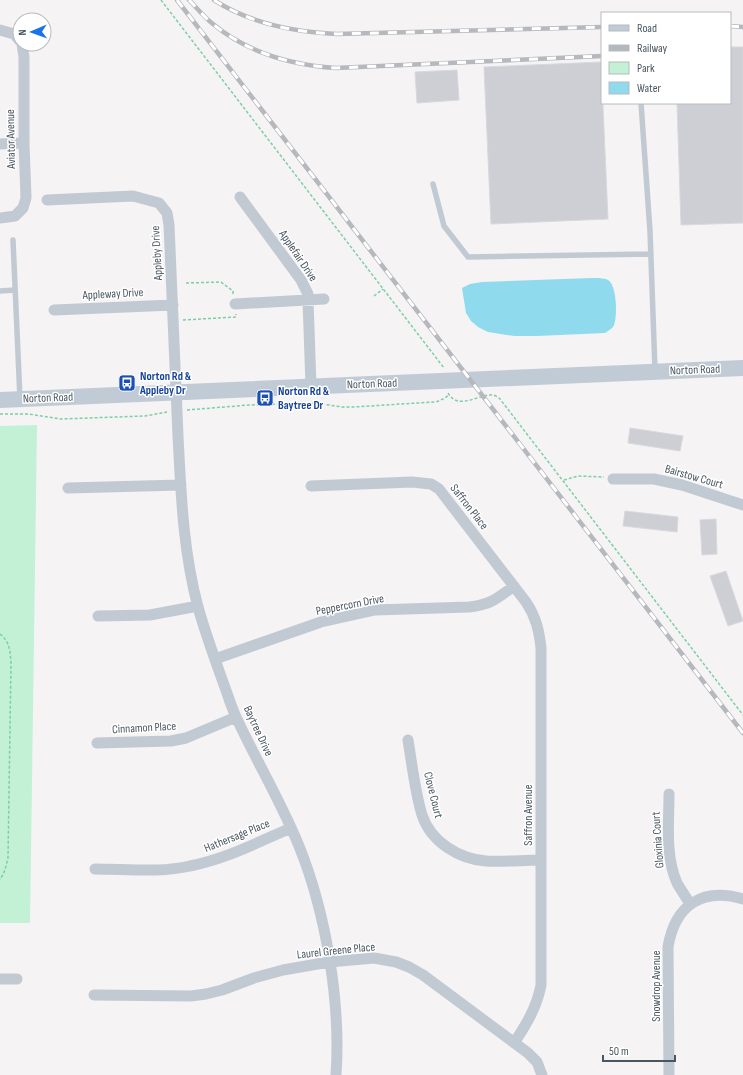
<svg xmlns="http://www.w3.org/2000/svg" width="743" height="1075" font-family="'Sofia Sans Condensed',sans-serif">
<rect width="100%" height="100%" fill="#f5f3f3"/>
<path fill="#c3f1d5" d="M 37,425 L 30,923 L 0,923 L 0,426 Z"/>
<path fill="#90daee" d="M 592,278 C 597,278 604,278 608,280 C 617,285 618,319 613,327 C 611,329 608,331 605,333 L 537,336 L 514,336 L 488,332 L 478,327 L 471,321 L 466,313 L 462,288 L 470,284 L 482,282 Z"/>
<path fill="#cdcfd5" stroke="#d7d9de" d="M 730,47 L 743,47 L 743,223 L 681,225 L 677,103 L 730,103 Z
M 601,62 L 608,219 L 491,224 L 484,67 Z
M 457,70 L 459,100 L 417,103 L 415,72 Z
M 630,428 L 683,436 L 680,451 L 628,443 Z
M 625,511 L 678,517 L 677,532 L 623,526 Z
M 716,519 L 717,554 L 702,555 L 700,520 Z
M 726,571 L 743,621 L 728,626 L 710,576 Z"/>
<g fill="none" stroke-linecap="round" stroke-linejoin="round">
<path stroke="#7ad0a6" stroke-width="1.5" stroke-dasharray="3 2" stroke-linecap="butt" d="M 161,0 L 444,368
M 186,283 L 221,282 L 233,291 L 233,295
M 374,296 L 383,289
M 183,320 L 236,317 L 236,314
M 448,393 C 458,411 479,394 492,395 C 495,395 498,397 500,399 L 743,715
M 187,410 L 249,405 L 316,403 L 342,407 L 354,407 L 417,403 L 436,402 L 443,399 L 449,395
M 0,414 L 29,414 L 61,419 L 145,416 L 167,412
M 564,480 L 578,476 L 604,477
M 0,634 C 10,642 10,651 11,663 L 8,858 L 5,870 L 0,880"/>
<path stroke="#c1cad2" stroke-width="5.5" d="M 641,103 L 650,231 L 655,370
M 433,184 L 444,226 L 468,257 L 651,254
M 13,240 L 20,399
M 0,291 L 15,290"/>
<path stroke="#c1cad2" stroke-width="11" d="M 0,30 L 14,34 L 20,41
M 0,144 L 24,143
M 240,197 L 301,280 L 308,294 L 308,300 L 311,386
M 47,200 L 133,196 L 159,203 L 167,213 L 169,225 C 172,296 175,366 178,436 C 181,494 183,551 198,607 C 205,632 214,657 223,682 C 228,695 231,707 237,719 C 257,762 281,802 299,846 C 326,913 341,1003 336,1075
M 0,218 L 15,216 L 23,208 L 26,198 L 24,143 L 24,57 L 22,44
M 235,304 L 324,299
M 54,310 L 173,305
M 613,479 L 654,479 L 682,485 L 743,505
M 311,486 L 412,482 L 431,484 L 439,489 L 526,602 C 536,617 539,630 541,648 L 541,985 C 537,1007 526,1025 514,1043
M 68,488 L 181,485
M 98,616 L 150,615 L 198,606
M 215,659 L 321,622 L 375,610 L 469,607 C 492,604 496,599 514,586
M 408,740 C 412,764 415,792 422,815 C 431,842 459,859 486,861 C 504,862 523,860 541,860
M 97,743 L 171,741 L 186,738 L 236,717
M 669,794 C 669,823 665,856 677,883 C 681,890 686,897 690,904
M 95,869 C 127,869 160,873 190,866 C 226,859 258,842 291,828
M 0,979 L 17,979
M 94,995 L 191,996 L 206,994 L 222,990 L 254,978 L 283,970 L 329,962 L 374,958 L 396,962 L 409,967 L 423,975 L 528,1053 L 537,1062 L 542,1075
M 669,1075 L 668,947 C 675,905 702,887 743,899"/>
<path stroke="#c1cbd6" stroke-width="16" d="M 0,400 L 743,368"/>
<g stroke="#b5b8bd" stroke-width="4.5">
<path id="rail" d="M 177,0 L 743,733
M 189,0 C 197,8 204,17 213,24 C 248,53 291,65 336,68 L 602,56
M 214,0 C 251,24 294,32 337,34 L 602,27
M 730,26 L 743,27"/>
</g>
<use href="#rail" stroke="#fff" stroke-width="3" stroke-dasharray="9" stroke-linecap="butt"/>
</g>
<defs>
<g id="bus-square" transform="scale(0.9)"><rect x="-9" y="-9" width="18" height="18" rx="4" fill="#1a4fb4" stroke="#fff"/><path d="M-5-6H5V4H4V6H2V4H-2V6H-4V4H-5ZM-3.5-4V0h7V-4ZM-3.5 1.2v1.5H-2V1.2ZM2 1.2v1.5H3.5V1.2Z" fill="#fff"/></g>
</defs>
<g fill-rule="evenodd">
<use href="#bus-square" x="127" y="383"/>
<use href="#bus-square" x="265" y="398"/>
</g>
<g text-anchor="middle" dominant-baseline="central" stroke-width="3" stroke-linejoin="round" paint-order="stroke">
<g font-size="12" fill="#4a5661" stroke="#fff">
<text transform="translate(11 139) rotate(-91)">Aviator Avenue</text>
<text transform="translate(157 253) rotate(-93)">Appleby Drive</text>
<text transform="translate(298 256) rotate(56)">Applefair Drive</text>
<text transform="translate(113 294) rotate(-3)">Appleway Drive</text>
<text transform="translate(695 370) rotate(-2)">Norton Road</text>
<text transform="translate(372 384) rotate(-2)">Norton Road</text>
<text transform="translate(48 398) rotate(-2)">Norton Road</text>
<text transform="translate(694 477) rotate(16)">Bairstow Court</text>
<text transform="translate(469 507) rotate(52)">Saffron Place</text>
<text transform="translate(350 605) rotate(-11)">Peppercorn Drive</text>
<text transform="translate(144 728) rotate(-3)">Cinnamon Place</text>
<text transform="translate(258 731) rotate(65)">Baytree Drive</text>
<text transform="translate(433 795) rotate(76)">Clove Court</text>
<text transform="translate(528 815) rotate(-90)">Saffron Avenue</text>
<text transform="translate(237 836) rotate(-22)">Hathersage Place</text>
<text transform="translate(658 840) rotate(-94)">Gloxinia Court</text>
<text transform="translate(336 951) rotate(-6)">Laurel Greene Place</text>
<text transform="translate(656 986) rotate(-90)">Snowdrop Avenue</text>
</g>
<g font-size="12" font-weight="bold" fill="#164399" stroke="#fff" text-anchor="start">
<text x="140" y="376">Norton Rd &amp;<tspan x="140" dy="14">Appleby Dr</tspan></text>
<text x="278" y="391">Norton Rd &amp;<tspan x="278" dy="14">Baytree Dr</tspan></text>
</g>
</g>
<rect x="601" y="12" width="130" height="92" fill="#ffffff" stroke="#b7bbc0"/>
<rect x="609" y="25" width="20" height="6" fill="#c1cbd6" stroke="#b7bbc0"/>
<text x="637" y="32" font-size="12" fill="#4a5661">Road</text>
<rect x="609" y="45" width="20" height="6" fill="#b5b8bd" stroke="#b7bbc0"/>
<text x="637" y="52" font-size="12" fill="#4a5661">Railway</text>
<rect x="609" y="62" width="20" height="12" fill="#c3f1d5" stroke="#b7bbc0"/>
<text x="637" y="72" font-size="12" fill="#4a5661">Park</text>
<rect x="609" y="82" width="20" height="12" fill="#90daee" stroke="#b7bbc0"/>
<text x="637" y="92" font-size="12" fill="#4a5661">Water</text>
<g transform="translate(32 32) rotate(268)"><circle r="19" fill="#ffffff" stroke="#b7bbc0"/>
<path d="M0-3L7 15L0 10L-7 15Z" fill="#1a73e8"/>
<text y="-6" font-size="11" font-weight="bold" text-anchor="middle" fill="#4a5661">N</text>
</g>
<path d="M603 1055v6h72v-6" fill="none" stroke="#4a5661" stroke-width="2"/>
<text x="609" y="1055" font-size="12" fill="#4a5661" stroke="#ffffff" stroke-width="3" paint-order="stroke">50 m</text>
</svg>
